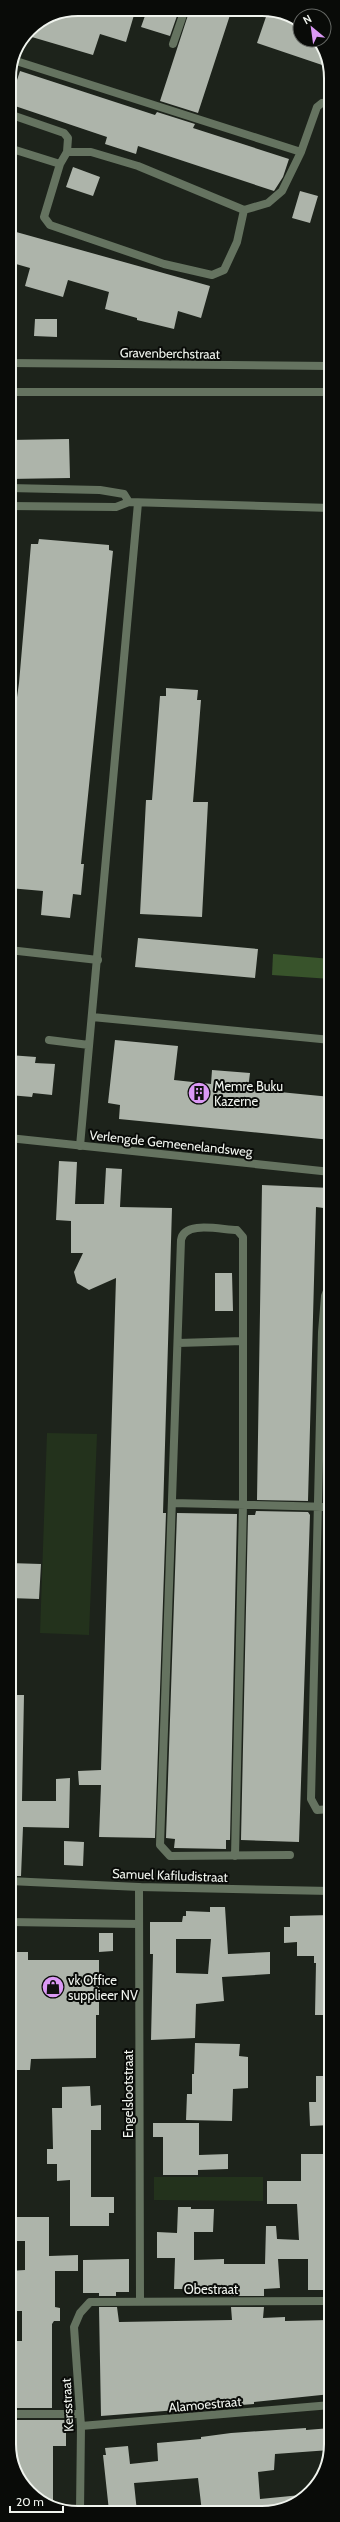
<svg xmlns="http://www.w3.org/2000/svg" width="340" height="2522" font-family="Cabin,sans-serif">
<rect width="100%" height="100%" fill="#1d231b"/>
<path fill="#23321c" d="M 47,1433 L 97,1434 L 89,1635 L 40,1633 Z
M 154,2177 L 263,2177 L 263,2201 L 154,2200 Z"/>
<path fill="#38532b" d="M 273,954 L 331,959 L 331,979 L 272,975 Z"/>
<path fill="#adb4aa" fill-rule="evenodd" d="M 268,11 L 280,11 L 300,24 L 300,40 L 317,40 L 328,67 L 257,43 Z
M 189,12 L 231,12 L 198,113 L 160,101 Z
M 127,13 L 134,15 L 126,42 L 100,34 L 93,55 L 25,35 L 29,29 L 52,14 Z
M 146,13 L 178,13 L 170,36 L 141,27 Z
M 20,71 L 155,115 L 157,112 L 195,124 L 193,128 L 289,159 L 283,177 L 274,191 L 138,146 L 136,154 L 105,144 L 107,137 L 9,104 Z
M 73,167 L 100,177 L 93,196 L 66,187 Z
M 300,191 L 318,196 L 310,223 L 292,218 Z
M 9,230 L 210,286 L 201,318 L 178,311 L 174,329 L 137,320 L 137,318 L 105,309 L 109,292 L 68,280 L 63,297 L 25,286 L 30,268 L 9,262 Z
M 35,319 L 57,319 L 57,337 L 34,336 Z
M 69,439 L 70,478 L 9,479 L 9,440 Z
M 39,539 L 109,545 L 109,550 L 113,551 L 81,864 L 84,864 L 81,895 L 73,894 L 70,918 L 41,915 L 43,891 L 9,888 L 10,747 L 19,683 L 31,544 L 38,544 Z
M 166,688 L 198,690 L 197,700 L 201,700 L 193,802 L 208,802 L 202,917 L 140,914 L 146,800 L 152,800 L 160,696 L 166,696 Z
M 138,938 L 258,949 L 255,978 L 135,967 Z
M 115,1040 L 178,1046 L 174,1080 L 211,1084 L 212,1070 L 250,1073 L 248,1089 L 331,1097 L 331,1140 L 119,1119 L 120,1105 L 108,1103 Z
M 9,1055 L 36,1057 L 35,1063 L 55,1064 L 52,1095 L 33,1093 L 32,1097 L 9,1095 Z
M 59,1161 L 77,1162 L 75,1204 L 104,1204 L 106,1168 L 122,1169 L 120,1207 L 172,1208 L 163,1513 L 166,1513 L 155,1838 L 99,1837 L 101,1785 L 79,1785 L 78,1771 L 101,1770 L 116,1278 L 89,1290 L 77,1283 L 74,1272 L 83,1253 L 71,1253 L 71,1221 L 56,1220 Z
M 262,1185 L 331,1188 L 331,1209 L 316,1207 L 308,1501 L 257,1500 Z
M 215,1273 L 232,1273 L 233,1311 L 215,1311 Z
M 256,1511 L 308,1512 L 310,1515 L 299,1842 L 241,1840 L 248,1515 L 255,1515 Z
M 177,1513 L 237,1514 L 230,1840 L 226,1840 L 226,1849 L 174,1848 L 175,1839 L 166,1838 Z
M 9,1563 L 41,1564 L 39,1599 L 9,1598 Z
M 9,1695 L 24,1695 L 22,1801 L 56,1801 L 56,1779 L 70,1778 L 69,1828 L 23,1827 L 21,1876 L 9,1876 Z
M 64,1841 L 84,1842 L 83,1866 L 64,1865 Z
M 210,1907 L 225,1907 L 228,1954 L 270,1952 L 270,1974 L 222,1977 L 224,2001 L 196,2004 L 195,2038 L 151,2040 L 153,1954 L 150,1954 L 150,1922 L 182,1922 L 183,1916 L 186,1916 L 186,1911 L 210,1912 ZM 176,1939 L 211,1939 L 208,1974 L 176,1973 Z
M 331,1915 L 331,2015 L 315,2015 L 316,1963 L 314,1963 L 314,1956 L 297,1956 L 297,1942 L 284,1943 L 284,1927 L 290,1927 L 290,1916 Z
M 99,1933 L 113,1933 L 113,1951 L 99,1952 Z
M 9,1952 L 28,1952 L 28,1960 L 99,1960 L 99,2015 L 96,2015 L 96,2058 L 31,2059 L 30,2070 L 17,2070 L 17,2061 L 9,2061 Z
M 195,2043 L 240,2044 L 239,2056 L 248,2057 L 248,2088 L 233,2089 L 232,2121 L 186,2120 L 187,2094 L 192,2094 L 192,2074 L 194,2074 Z
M 316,2076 L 331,2076 L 331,2125 L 310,2126 L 309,2102 L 316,2102 Z
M 90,2086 L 91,2106 L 101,2105 L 101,2130 L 91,2130 L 91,2197 L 114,2197 L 114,2213 L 109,2213 L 109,2226 L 70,2226 L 70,2180 L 57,2181 L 57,2164 L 47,2164 L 47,2149 L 53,2149 L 52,2108 L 62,2108 L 62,2087 Z
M 153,2123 L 199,2123 L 199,2155 L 228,2154 L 228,2169 L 198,2170 L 198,2175 L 163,2175 L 163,2137 L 153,2137 Z
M 301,2154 L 331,2154 L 331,2290 L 308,2290 L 308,2259 L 278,2259 L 280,2288 L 264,2289 L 264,2296 L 231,2296 L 230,2289 L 174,2289 L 175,2258 L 157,2258 L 157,2232 L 177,2233 L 178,2207 L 191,2207 L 191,2209 L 214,2209 L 213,2232 L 194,2232 L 194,2260 L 224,2259 L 224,2264 L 265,2264 L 266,2226 L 276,2226 L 277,2239 L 299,2240 L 297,2204 L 267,2204 L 267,2181 L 301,2181 Z
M 17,2217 L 49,2217 L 49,2256 L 78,2255 L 78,2271 L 55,2271 L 55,2307 L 60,2308 L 60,2321 L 54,2321 L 52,2324 L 52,2408 L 9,2408 L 9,2341 L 22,2341 L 22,2311 L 14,2311 L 15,2293 L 9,2293 L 9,2271 L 25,2270 L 25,2241 L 17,2241 Z
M 129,2259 L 129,2292 L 116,2292 L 116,2296 L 99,2296 L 99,2293 L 83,2293 L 83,2260 Z
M 99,2307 L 117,2307 L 119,2322 L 232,2320 L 231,2307 L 264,2307 L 263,2318 L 285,2317 L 285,2321 L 330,2320 L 331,2394 L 254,2402 L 254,2404 L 101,2416 Z
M 9,2420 L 66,2420 L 66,2446 L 53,2446 L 53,2506 L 26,2489 L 9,2449 Z
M 306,2428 L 306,2430 L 331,2428 L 330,2450 L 275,2454 L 274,2470 L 258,2472 L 260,2499 L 301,2495 L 302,2497 L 267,2513 L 202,2512 L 198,2478 L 134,2483 L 137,2512 L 109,2511 L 103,2455 L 106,2455 L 105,2448 L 128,2446 L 130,2464 L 158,2461 L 157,2443 L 201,2439 L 201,2437 L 231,2433 Z"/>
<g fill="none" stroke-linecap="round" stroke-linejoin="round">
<path stroke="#657360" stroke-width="8" d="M 173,44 L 184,12
M 13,60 L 301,152
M 9,114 L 64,133 L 68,138 L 67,152
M 9,148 L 60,164 L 44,217 L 50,225 L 164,264 L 212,275 L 224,270 L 237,242 L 244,210
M 60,164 L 67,152 L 91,152 L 138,166 L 244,210 L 268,203 L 282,191 L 301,152 L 317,107 L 322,103 L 331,102
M 9,488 L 100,490 L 124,494 L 129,502
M 9,506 L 116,507 L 129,502 L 331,508
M 9,950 L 98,960
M 92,1017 L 331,1040
M 49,1040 L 89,1045
M 80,1146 L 138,503
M 331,1281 L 325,1296 L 322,1332 L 311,1799 L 317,1810 L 331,1809
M 178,1343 L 243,1341
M 172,1503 L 331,1507
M 235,1856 L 243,1504 L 243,1237 L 237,1230 C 222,1230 184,1220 181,1240 L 160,1845 L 170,1856 L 290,1855
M 9,1922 L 139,1924
M 9,2414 L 80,2414"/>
<path stroke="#657360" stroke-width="8" d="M 139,1887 L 140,2301
M 81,2426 L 331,2405
M 80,2511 L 81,2426 L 74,2327 L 80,2313 L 90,2302 L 331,2301"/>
<path stroke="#657360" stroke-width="8" d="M 9,363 L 331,366
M 9,392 L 331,392
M 9,1138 L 331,1172
M 9,1881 L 139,1887 L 331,1891"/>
</g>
<defs>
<g id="building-disc" transform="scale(1.15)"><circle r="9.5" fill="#db99f5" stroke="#090b08"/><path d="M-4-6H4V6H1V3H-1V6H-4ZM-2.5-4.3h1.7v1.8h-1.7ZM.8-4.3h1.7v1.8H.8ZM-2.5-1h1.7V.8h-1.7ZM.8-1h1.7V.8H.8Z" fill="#111"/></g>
<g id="shop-disc" transform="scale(1.15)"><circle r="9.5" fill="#db99f5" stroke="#090b08"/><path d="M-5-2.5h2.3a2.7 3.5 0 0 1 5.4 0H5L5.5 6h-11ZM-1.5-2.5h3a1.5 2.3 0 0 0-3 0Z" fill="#111"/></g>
</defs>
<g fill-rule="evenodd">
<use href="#building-disc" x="199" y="1093"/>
<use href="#shop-disc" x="53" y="1987"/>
</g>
<g text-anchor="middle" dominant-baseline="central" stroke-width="4" stroke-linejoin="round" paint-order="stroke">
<g font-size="13" fill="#f0f4ee" stroke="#090b08">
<text transform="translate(170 353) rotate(1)">Gravenberchstraat</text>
<text transform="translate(171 1143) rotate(6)">Verlengde Gemeenelandsweg</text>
<text transform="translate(170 1875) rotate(2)">Samuel Kafiludistraat</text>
<text transform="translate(128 2094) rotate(-90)">Engelslootstraat</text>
<text x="211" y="2289">Obestraat</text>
<text transform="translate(205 2404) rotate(-5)">Alamoestraat</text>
<text transform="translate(67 2405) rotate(-93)">Kersstraat</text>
</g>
<g font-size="13" fill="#f0f4ee" stroke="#090b08" text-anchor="start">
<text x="214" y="1086">Memre Buku<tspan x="214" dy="15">Kazerne</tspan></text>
<text x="68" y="1980">vk Office<tspan x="68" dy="15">supplieer NV</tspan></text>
</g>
</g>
<path d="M0 0H340V2522H0ZM78 16H262A62 62 0 0 1 324 78V2444A62 62 0 0 1 262 2506H78A62 62 0 0 1 16 2444V78A62 62 0 0 1 78 16Z" fill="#090b08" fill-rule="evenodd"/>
<path fill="none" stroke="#f0f4ee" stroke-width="2" d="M78 16H262A62 62 0 0 1 324 78V2444A62 62 0 0 1 262 2506H78A62 62 0 0 1 16 2444V78A62 62 0 0 1 78 16Z"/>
<g transform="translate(312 28) rotate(331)"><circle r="19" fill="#090b08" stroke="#656864"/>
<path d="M0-3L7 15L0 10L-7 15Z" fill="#db99f5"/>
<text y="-6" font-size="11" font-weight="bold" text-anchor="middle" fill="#f0f4ee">N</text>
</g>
<path d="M10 2506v6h53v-6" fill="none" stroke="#f0f4ee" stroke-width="2"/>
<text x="16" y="2506" font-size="12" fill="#f0f4ee" stroke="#090b08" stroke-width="3" paint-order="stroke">20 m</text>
</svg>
